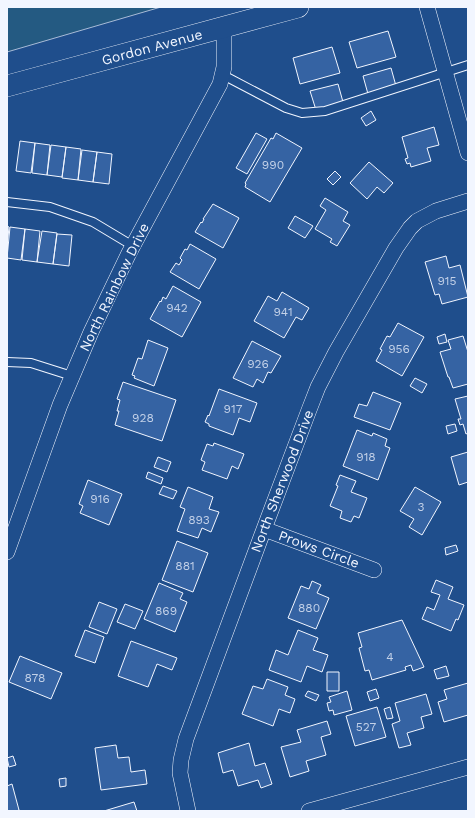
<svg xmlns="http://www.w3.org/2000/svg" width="475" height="818" font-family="'Work Sans',sans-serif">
<rect width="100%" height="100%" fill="#1f4e8c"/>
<path fill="#245a82" stroke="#a8bbd7" d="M 7,7 L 161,7 L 7,52 Z"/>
<path fill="#3563a3" stroke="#f2f6ff" d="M 388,31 L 396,57 L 357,68 L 349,42 Z
M 332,47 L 340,73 L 300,84 L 293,58 Z
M 391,68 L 396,86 L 368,94 L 363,76 Z
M 338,84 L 343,102 L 316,110 L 310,91 Z
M 371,111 L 376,120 L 366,126 L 361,118 Z
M 434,127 L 439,145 L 427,148 L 431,161 L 411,167 L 410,163 L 407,164 L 405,159 L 408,158 L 402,137 Z
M 256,133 L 267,139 L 247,174 L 236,168 Z
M 276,133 L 302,148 L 270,202 L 245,187 L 246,184 L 245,183 L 271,138 L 273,139 Z
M 20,141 L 35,143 L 31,173 L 16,171 Z
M 35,143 L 50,145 L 47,175 L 32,173 Z
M 51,145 L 66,147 L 62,177 L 47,175 Z
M 66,147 L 81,149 L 78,180 L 62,178 Z
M 82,150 L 97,152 L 93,182 L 78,180 Z
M 97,152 L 112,154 L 109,184 L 93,182 Z
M 369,162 L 393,183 L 384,193 L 377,187 L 367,199 L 350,183 Z
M 335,171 L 341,177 L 333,185 L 327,179 Z
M 325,198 L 348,212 L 343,221 L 350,225 L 337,246 L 330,242 L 332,239 L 315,229 L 326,210 L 320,206 Z
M 213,204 L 239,218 L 223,248 L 195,232 L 201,222 L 202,223 L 204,219 L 203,219 Z
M 295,216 L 313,226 L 305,238 L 288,228 Z
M 7,226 L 9,227 L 7,247 Z
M 10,227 L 25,229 L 21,260 L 7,258 Z
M 25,229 L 40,231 L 37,262 L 22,260 Z
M 42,231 L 57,233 L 53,264 L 37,262 Z
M 57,234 L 72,235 L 69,266 L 53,264 Z
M 190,244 L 216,259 L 199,289 L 170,272 L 176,263 L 179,265 L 182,260 L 180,258 L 185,249 L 187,250 Z
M 446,256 L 449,268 L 460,265 L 468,297 L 442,304 L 439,294 L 435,295 L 425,262 Z
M 173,286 L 201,302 L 182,337 L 150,319 L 160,301 L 161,302 L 163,297 L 166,299 Z
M 282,292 L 309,308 L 302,320 L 296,317 L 284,338 L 254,321 L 268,296 L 277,301 Z
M 398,323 L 424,337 L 402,376 L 376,361 L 382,350 L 380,349 L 387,336 L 390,337 Z
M 445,334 L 447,342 L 439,344 L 437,337 Z
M 463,336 L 468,352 L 468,384 L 453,388 L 449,377 L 448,377 L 440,352 L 451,349 L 448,340 Z
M 148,340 L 168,348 L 154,386 L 134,378 L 135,376 L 132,375 L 138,358 L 142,359 Z
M 252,341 L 281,356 L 271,373 L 268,372 L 263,383 L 257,379 L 253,387 L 233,378 Z
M 415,378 L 427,384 L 422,393 L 410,386 Z
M 123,382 L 176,400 L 162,441 L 115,425 L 119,411 L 117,411 L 120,400 L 117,399 Z
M 219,389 L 257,403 L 250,422 L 239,418 L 233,435 L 209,426 L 209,424 L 205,422 L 208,415 L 209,416 Z
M 373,392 L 401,403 L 390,430 L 354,417 L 359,404 L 367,406 Z
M 468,396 L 468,433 L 466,434 L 463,424 L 460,425 L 458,419 L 461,419 L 455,399 Z
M 455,424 L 457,431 L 448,434 L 446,426 Z
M 357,430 L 372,436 L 373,433 L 387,439 L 385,446 L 390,448 L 378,480 L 343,466 Z
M 214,443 L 244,454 L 238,469 L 232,466 L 227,479 L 202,470 L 205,462 L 201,460 L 207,444 L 213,446 Z
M 468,452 L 468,482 L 459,485 L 451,457 Z
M 158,457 L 171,462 L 167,472 L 154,467 Z
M 148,472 L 163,478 L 161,484 L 146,478 Z
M 340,475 L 356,481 L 351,492 L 367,498 L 359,518 L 354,516 L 351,522 L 340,518 L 342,511 L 330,506 L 338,486 L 336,485 Z
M 88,480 L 122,494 L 109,525 L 80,513 L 83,506 L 79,504 Z
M 163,486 L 177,491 L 173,499 L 159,494 Z
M 188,487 L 213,497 L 209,509 L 219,512 L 211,532 L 202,528 L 198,538 L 177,531 L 185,509 L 180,507 Z
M 415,487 L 441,502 L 422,535 L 409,527 L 414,519 L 400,511 Z
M 177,541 L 208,553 L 193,592 L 162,580 Z
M 456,545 L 458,551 L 446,555 L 445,548 Z
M 436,580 L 453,587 L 448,599 L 464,605 L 458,620 L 456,619 L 451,631 L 422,619 L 427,607 L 434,610 L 440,595 L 431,592 Z
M 312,581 L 321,585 L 317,593 L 329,598 L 316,629 L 288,618 L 301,586 L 309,589 Z
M 159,583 L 183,593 L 180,599 L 187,602 L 175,632 L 144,619 Z
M 99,602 L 117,609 L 107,634 L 89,627 Z
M 125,604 L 143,611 L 135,629 L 117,622 Z
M 402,620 L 424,667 L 413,671 L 411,665 L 405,667 L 406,670 L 372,680 L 369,670 L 365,671 L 359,648 L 362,647 L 358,633 Z
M 85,630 L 104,637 L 95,663 L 75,656 Z
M 298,630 L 318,638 L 313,650 L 328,655 L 322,672 L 307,666 L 301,682 L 269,670 L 276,650 L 288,655 Z
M 131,641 L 177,658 L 172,670 L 157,664 L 148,687 L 118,676 Z
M 20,656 L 62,673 L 51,699 L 9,682 Z
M 446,666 L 449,676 L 437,679 L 434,670 Z
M 327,672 L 339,672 L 339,691 L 327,691 Z
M 267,679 L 288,687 L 285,695 L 295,699 L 290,713 L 279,709 L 273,726 L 242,714 L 253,686 L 263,689 Z
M 468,683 L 468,715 L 444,722 L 438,702 L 447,699 L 444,690 Z
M 376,689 L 379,698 L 370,701 L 367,692 Z
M 308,691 L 319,695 L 316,701 L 305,696 Z
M 347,691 L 352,710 L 334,715 L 333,710 L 329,711 L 327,703 L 331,702 L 329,697 Z
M 426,694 L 432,714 L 421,717 L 424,728 L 407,733 L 411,745 L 399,748 L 392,724 L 400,721 L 395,703 Z
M 377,707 L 386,737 L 355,746 L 346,716 Z
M 390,707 L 393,718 L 387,719 L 384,709 Z
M 327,721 L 331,734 L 321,737 L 326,755 L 306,761 L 309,771 L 290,777 L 281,747 L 301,742 L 297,730 Z
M 249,743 L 255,766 L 265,763 L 272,784 L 261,788 L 258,780 L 238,786 L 233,770 L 223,773 L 218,753 Z
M 116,745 L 118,758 L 129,757 L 131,772 L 145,770 L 147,784 L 101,790 L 95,748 Z
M 13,756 L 16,765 L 9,767 L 7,758 Z
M 66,778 L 66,786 L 60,787 L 59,779 Z
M 12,784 L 19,810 L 17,811 L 7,811 L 7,786 Z
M 134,802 L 137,811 L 104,811 Z"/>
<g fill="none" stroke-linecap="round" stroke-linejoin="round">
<g stroke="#f2f6ff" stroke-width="10">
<path id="lane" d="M 223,75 L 286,108 L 302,113 L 325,111 L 468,65
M 7,202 L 50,207 L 93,222 L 133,246
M 7,362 L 31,363 L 72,376"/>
</g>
<g stroke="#f2f6ff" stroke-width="16">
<path id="street" d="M 427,7 L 468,153
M 264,529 L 374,570
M 7,552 L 60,405 L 91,332 L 129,253 L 220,84 L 224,67 L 224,27
M 188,811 L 180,773 L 181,760 L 186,739 L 264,529 L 309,410 L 318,387 L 336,352 L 396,248 L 410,228 L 417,221 L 436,211 L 468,201
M 309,811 L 468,767"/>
</g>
<g stroke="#f2f6ff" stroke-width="22">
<path id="secondary" d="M 7,86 L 298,7"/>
</g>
<use href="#lane" stroke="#1f4e8c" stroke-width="8"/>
<use href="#street" stroke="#1f4e8c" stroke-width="15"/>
<use href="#secondary" stroke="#1f4e8c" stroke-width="21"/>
</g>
<g text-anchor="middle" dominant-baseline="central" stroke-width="3" stroke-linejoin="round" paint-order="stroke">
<g font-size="12" fill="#c3d1e8">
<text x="273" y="165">990</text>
<text x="447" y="281">915</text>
<text x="177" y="308">942</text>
<text x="283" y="312">941</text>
<text x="399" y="349">956</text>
<text x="258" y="364">926</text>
<text x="233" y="409">917</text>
<text x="143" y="418">928</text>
<text x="366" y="457">918</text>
<text x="100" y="499">916</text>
<text x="421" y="507">3</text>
<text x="199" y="520">893</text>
<text x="185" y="566">881</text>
<text x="309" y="608">880</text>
<text x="166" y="611">869</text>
<text x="390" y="657">4</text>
<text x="35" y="678">878</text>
<text x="366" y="727">527</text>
</g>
<g font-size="14" fill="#f2f6ff" stroke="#1f4e8c">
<text transform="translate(152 47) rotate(-15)">Gordon Avenue</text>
<text transform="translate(114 287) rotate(-64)">North Rainbow Drive</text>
<text transform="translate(282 481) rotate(-69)">North Sherwood Drive</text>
<text transform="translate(319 549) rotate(20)">Prows Circle</text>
</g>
</g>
<rect width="475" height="818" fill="none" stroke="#f2f6ff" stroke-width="16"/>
</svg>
